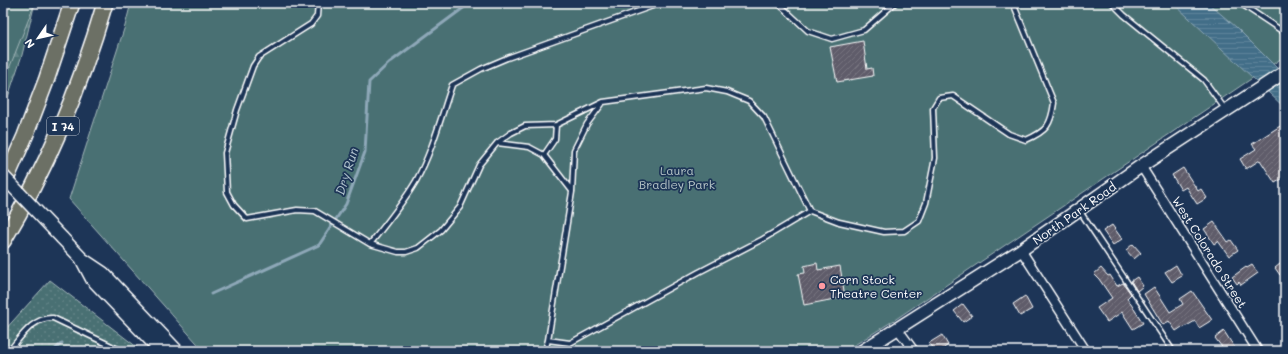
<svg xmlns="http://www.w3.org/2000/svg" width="1288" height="354" font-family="Mali,sans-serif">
<defs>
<pattern id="grass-dots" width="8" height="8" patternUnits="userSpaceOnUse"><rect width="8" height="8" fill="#486f73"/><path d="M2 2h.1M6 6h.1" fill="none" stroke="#638588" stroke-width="1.8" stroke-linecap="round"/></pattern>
<pattern id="forest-firs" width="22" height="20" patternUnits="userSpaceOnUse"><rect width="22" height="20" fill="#486f73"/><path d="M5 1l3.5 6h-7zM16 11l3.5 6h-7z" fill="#638588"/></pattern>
<pattern id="water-rules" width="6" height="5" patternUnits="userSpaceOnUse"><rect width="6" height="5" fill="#426e88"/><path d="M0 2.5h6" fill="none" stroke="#5e849a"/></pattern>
<pattern id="building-hatch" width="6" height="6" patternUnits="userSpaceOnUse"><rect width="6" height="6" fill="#5f5c6a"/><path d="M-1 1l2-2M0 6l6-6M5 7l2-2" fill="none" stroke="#777480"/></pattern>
</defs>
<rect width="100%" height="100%" fill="#1d3557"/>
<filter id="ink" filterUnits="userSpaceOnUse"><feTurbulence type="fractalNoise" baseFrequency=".025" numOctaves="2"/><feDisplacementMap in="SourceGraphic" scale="8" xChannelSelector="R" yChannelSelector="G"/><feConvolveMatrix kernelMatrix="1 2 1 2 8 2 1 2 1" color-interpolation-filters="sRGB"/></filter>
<g filter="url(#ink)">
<path fill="url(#grass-dots)" stroke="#a4b7b9" d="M 50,280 L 142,351 L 3,351 L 3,332 Z"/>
<path fill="url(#forest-firs)" stroke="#a4b7b9" d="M 35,3 L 22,55 L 3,112 L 3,41 Z"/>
<path fill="#486f73" stroke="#a4b7b9" d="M 3,3 L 35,3 L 3,84 Z
M 131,3 L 1285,3 L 1285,56 L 896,319 L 845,351 L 204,351 L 69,199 L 125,26 Z"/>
<path fill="url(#water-rules)" stroke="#8ea8b8" d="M 1173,3 L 1208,3 L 1236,27 L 1285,76 L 1285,108 Z"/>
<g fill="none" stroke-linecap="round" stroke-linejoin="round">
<path stroke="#8ea8b8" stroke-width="3" d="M 211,294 L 319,245 L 346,204 L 365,152 L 369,82 L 389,63 L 470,3
M 53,351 L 62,343"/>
</g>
<path fill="url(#building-hatch)" stroke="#fff" d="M 863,41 L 867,69 L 872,68 L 873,76 L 837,82 L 830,47 Z
M 1285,123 L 1285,177 L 1275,183 L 1260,160 L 1246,169 L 1240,159 L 1256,149 L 1252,144 Z
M 1183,168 L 1198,191 L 1201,189 L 1207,198 L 1197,204 L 1186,187 L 1181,190 L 1172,175 Z
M 1214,222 L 1228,242 L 1231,240 L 1238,250 L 1229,256 L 1218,241 L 1214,244 L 1204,229 Z
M 1112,225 L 1122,239 L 1113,245 L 1103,231 Z
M 1133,244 L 1141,253 L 1134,259 L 1126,250 Z
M 1285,260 L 1285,271 L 1280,275 L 1275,268 Z
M 817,263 L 818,270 L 840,266 L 845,297 L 804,305 L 798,274 L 805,273 L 804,266 Z
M 1176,265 L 1182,276 L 1172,282 L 1165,272 Z
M 1252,265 L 1258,273 L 1241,285 L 1239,282 L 1237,284 L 1232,277 L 1246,267 L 1247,268 Z
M 1101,268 L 1108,276 L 1110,275 L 1117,286 L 1123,283 L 1131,294 L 1127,298 L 1143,323 L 1133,329 L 1122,312 L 1107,322 L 1097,308 L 1112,298 L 1099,279 L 1094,274 Z
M 1137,277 L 1143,286 L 1137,291 L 1131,281 Z
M 1154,287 L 1170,312 L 1183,304 L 1180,299 L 1192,291 L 1212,320 L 1199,328 L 1195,321 L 1183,328 L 1182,327 L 1176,331 L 1169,321 L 1163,325 L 1144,294 Z
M 1025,296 L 1032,309 L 1020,316 L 1013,304 Z
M 963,304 L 972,316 L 963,322 L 954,311 Z
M 1224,331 L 1229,339 L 1237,351 L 1225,351 L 1215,338 Z
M 942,335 L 948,345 L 940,351 L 934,351 L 929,343 Z"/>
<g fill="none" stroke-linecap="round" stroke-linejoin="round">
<g stroke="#fff" stroke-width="7">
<path id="lane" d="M 318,3 L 317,16 L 311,24 L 259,57 L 253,66 L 237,110 L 225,153 L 227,192 L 234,205 L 247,219 L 297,210 L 315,211 L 370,244 L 398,252 L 406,252 L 418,248 L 441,230 L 460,207 L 479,165 L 497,143 L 511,133 L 525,126 L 556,125 L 603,102 L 706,88 L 727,92 L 749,101 L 764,117 L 810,211 L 839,222 L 884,232 L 904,231 L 919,221 L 926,203 L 935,158 L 933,108 L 939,98 L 953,96 L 1009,134 L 1026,140 C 1047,131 1051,125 1054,103 L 1013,3
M 778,3 L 808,31 L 832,39 L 864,30 L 895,3
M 1112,3 L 1124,15 L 1204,80 L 1225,109
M 1240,3 L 1285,33
M 497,143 L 529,147 L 544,155 L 572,191
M 544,155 L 555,139 L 556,125
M 1079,210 L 1173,351
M 370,244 C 387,223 403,203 416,181 C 432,152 441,117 452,85 L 481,69 L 507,58 L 661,3
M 548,340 L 570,343 L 699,272 L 763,239 L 810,211
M 9,351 C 21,337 33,317 53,318 L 122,351
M 545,351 L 548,340 L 572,192 L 574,150 L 587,124 L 602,104"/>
</g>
<g stroke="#fff" stroke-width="11">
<path id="street" d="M 1141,166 L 1258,351
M 1021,250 L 1086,351
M 897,328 L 914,351
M 1283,351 L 1285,350"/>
</g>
<g stroke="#fff" stroke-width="15">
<path id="secondary" d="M 62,238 L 82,259 L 103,273 L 177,351
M 82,260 L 92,279 L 161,351
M 862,351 L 1021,250 L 1141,166 L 1285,72"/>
</g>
<g stroke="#fff" stroke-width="18">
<path id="highway" d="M 3,186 L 25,136 L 46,81 L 72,3
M 3,241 C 49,165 80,88 105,3"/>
</g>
<use href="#lane" stroke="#1d3557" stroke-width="4"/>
<use href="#street" stroke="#1d3557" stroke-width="8"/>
<use href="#secondary" stroke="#1d3557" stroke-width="12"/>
<use href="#highway" stroke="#6c7065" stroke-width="15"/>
<g stroke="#fff" stroke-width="15" stroke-linecap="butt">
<path id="secondary-bridge" d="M 3,176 L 62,238"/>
</g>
<use href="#secondary-bridge" stroke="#1d3557" stroke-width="12"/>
</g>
</g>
<circle fill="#ff9aa2" stroke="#1d3557" stroke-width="1.5" cx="822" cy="286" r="4"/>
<g text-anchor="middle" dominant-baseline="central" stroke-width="3.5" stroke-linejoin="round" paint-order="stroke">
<rect fill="#1d3557" stroke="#bbc2cd" stroke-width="1" x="47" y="117" width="32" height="18" rx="3"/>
<g font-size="11" font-weight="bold" fill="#fff">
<text x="63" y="126">I 74</text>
</g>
<g font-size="12" fill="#b6c5c7" stroke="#1d3557">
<text x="677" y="170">Laura<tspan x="677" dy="14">Bradley Park</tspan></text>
</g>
<g font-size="12" fill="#fff" stroke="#1d3557">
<text transform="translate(1074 213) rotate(-35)">North Park Road</text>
<text transform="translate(1210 252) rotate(58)">West Colorado Street</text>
</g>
<g font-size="12" fill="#fff" stroke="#1d3557" text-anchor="start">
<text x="830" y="279">Corn Stock<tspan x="830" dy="14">Theatre Center</tspan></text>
</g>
<g font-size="13" font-style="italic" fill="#b3c5cf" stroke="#1d3557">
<text transform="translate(346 171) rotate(-72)">Dry Run</text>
</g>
</g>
<rect width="1288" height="354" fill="none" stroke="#1d3557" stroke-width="16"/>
<rect x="8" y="8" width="1272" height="338" fill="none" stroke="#fff" stroke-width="1.5" filter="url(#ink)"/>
<g transform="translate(38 38) rotate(236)" stroke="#1d3557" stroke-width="3" paint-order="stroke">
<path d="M0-3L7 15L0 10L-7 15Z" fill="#ffffff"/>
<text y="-6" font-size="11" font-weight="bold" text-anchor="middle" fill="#ffffff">N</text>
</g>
</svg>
